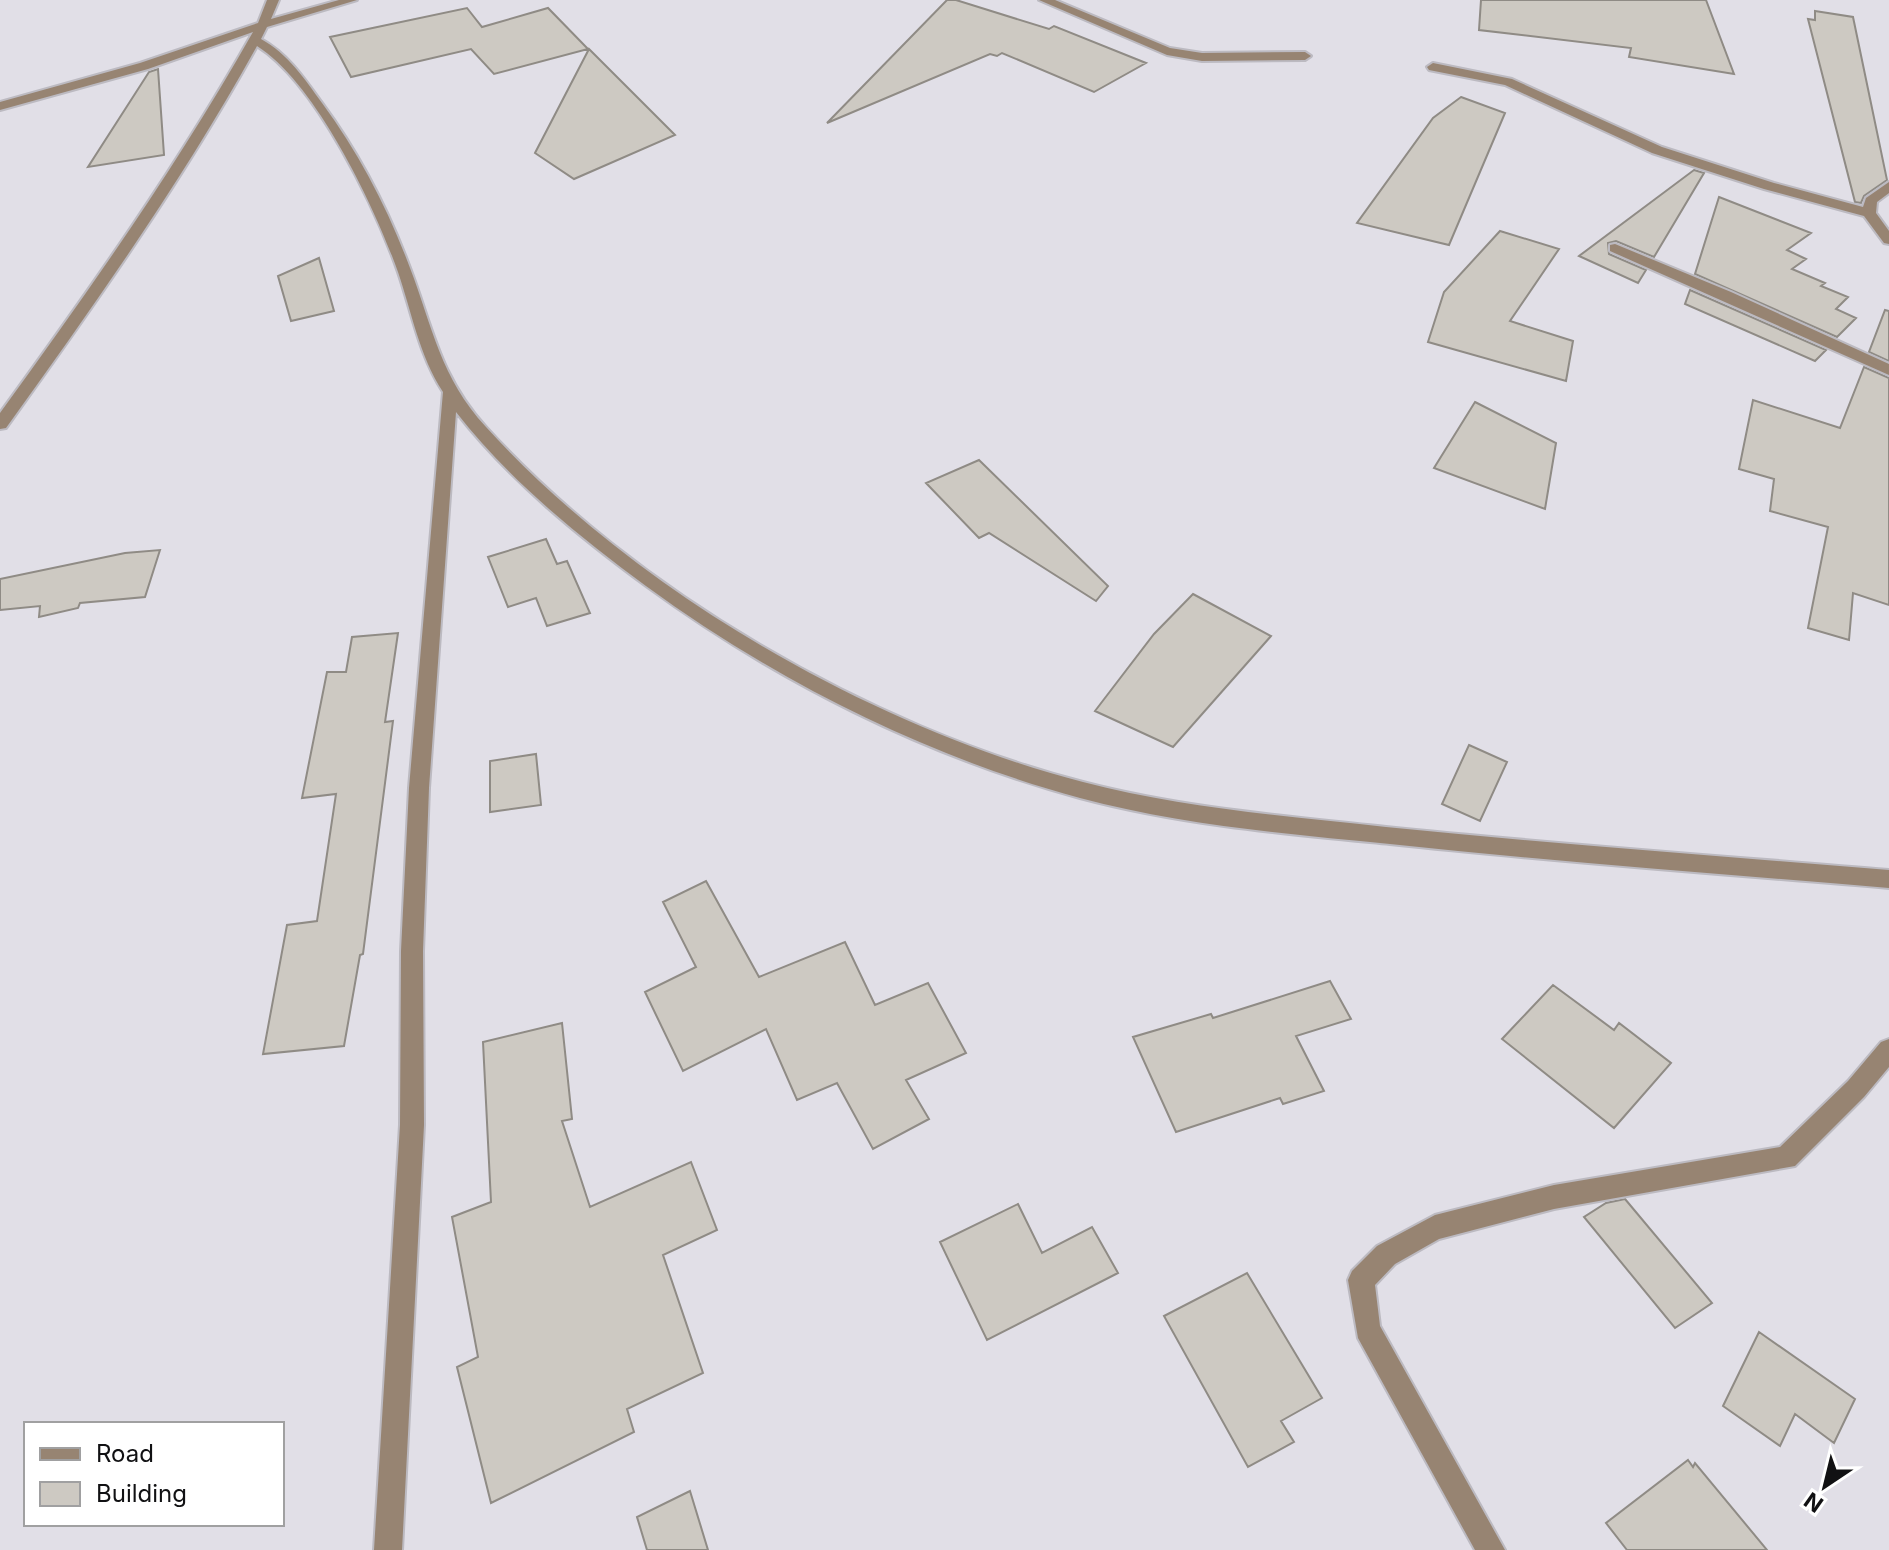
<svg xmlns="http://www.w3.org/2000/svg" width="1889" height="1550" font-family="Inter,sans-serif">
<rect width="100%" height="100%" fill="#e1dfe7"/>
<path fill="#cdc9c2" stroke="#8f8b85" stroke-width="2" d="M 947,0 L 956,0 L 1049,29 L 1054,26 L 1146,63 L 1094,92 L 1002,53 L 997,56 L 990,54 L 827,123 Z
M 1481,0 L 1706,0 L 1734,74 L 1629,57 L 1631,48 L 1479,30 Z
M 467,8 L 482,27 L 548,8 L 588,49 L 494,74 L 471,49 L 351,77 L 330,37 Z
M 1815,11 L 1853,17 L 1887,180 L 1864,196 L 1861,203 L 1855,202 L 1808,19 L 1815,20 Z
M 589,49 L 675,135 L 574,179 L 535,153 Z
M 158,69 L 164,155 L 88,167 L 149,72 Z
M 1461,97 L 1505,113 L 1449,245 L 1357,223 L 1433,118 Z
M 1694,170 L 1704,173 L 1654,257 L 1616,241 L 1608,243 L 1609,254 L 1646,270 L 1638,283 L 1579,256 Z
M 1719,197 L 1811,233 L 1787,250 L 1806,259 L 1792,269 L 1825,283 L 1821,286 L 1848,297 L 1836,309 L 1856,318 L 1837,337 L 1695,274 Z
M 1500,231 L 1559,249 L 1510,321 L 1573,341 L 1566,381 L 1428,342 L 1444,292 Z
M 319,258 L 334,311 L 291,321 L 278,276 Z
M 1690,290 L 1826,350 L 1815,361 L 1685,304 Z
M 1885,310 L 1889,311 L 1889,361 L 1869,352 Z
M 1864,367 L 1889,378 L 1889,605 L 1853,593 L 1849,640 L 1808,628 L 1828,527 L 1770,511 L 1774,479 L 1739,469 L 1753,400 L 1840,428 Z
M 1475,402 L 1556,443 L 1545,509 L 1434,468 Z
M 979,460 L 1108,586 L 1096,601 L 989,533 L 979,538 L 926,483 Z
M 546,539 L 557,564 L 567,561 L 590,613 L 547,626 L 536,598 L 508,607 L 488,557 Z
M 160,550 L 145,597 L 80,603 L 78,608 L 39,617 L 40,606 L 0,610 L 0,579 L 125,553 Z
M 1193,594 L 1271,636 L 1173,747 L 1095,711 L 1154,634 Z
M 398,633 L 385,722 L 393,721 L 363,954 L 360,955 L 344,1046 L 263,1054 L 287,925 L 317,921 L 336,794 L 302,798 L 327,672 L 346,672 L 352,637 Z
M 1469,745 L 1507,762 L 1480,821 L 1442,804 Z
M 536,754 L 541,805 L 490,812 L 490,761 Z
M 706,881 L 759,977 L 845,942 L 875,1005 L 928,983 L 966,1053 L 906,1080 L 929,1119 L 873,1149 L 837,1083 L 797,1100 L 766,1029 L 683,1071 L 645,992 L 696,967 L 663,902 Z
M 1330,981 L 1351,1019 L 1296,1036 L 1324,1091 L 1283,1104 L 1280,1098 L 1176,1132 L 1133,1037 L 1211,1014 L 1213,1018 Z
M 1553,985 L 1614,1030 L 1619,1023 L 1671,1063 L 1614,1128 L 1502,1039 Z
M 562,1023 L 572,1119 L 562,1121 L 590,1207 L 691,1162 L 717,1230 L 663,1255 L 703,1373 L 627,1409 L 634,1432 L 491,1503 L 457,1367 L 478,1357 L 452,1217 L 491,1202 L 483,1042 Z
M 1625,1199 L 1712,1303 L 1675,1328 L 1584,1217 L 1606,1203 Z
M 1018,1204 L 1042,1253 L 1092,1227 L 1118,1273 L 987,1340 L 940,1242 Z
M 1247,1273 L 1322,1398 L 1281,1421 L 1294,1442 L 1248,1467 L 1164,1316 Z
M 1759,1332 L 1855,1399 L 1834,1443 L 1795,1414 L 1780,1446 L 1723,1406 Z
M 1688,1460 L 1693,1467 L 1695,1463 L 1767,1550 L 1627,1550 L 1606,1523 Z
M 690,1491 L 708,1550 L 647,1550 L 637,1517 Z"/>
<g fill="none" stroke-linecap="round" stroke-linejoin="round">
<g stroke="#bcbac1" stroke-width="4">
<path id="street" d="M 267,0 L 279,0 L 271,19 L 339,0 L 357,0 L 267,27 L 261,39 C 288,54 304,78 322,103 C 359,153 388,209 410,268 C 433,328 440,377 486,427 C 634,590 870,727 1083,782 C 1182,808 1285,816 1386,827 C 1553,844 1721,856 1889,870 L 1889,888 C 1723,874 1556,862 1390,844 C 1287,834 1181,825 1080,798 C 925,756 776,681 646,586 C 578,536 509,480 456,412 L 429,788 L 423,951 L 424,1125 L 402,1550 L 374,1550 L 400,1125 L 401,951 L 409,788 L 443,392 C 419,355 412,313 398,272 C 375,207 316,83 257,46 C 183,180 95,304 6,428 L 0,429 L 0,413 C 90,289 178,165 253,32 L 148,69 L 0,110 L 0,102 L 140,63 L 258,23 Z
M 1039,0 L 1055,0 L 1170,48 L 1202,53 L 1305,52 L 1311,56 L 1305,60 L 1202,61 L 1167,55 Z
M 1433,63 L 1512,79 L 1662,147 L 1774,183 L 1863,207 L 1866,198 L 1889,182 L 1889,193 L 1877,202 L 1876,213 L 1889,231 L 1889,244 L 1884,243 L 1864,216 L 1764,189 L 1652,153 L 1505,85 L 1429,70 L 1427,67 Z
M 1615,244 L 1731,292 L 1889,364 L 1889,375 L 1610,251 L 1610,245 Z
M 1889,1039 L 1889,1067 L 1864,1097 L 1795,1166 L 1554,1209 L 1439,1239 L 1395,1264 L 1375,1285 L 1380,1326 L 1505,1550 L 1475,1550 L 1358,1338 L 1348,1280 L 1352,1271 L 1377,1246 L 1435,1215 L 1554,1185 L 1780,1147 L 1848,1081 L 1881,1042 Z"/>
</g>
<use href="#street" fill="#978472" fill-rule="evenodd"/>
</g>
<rect x="24" y="1422" width="260" height="104" fill="#ffffff" stroke="#a0a0a1" stroke-width="2"/>
<rect x="40" y="1448" width="40" height="12" fill="#978472" stroke="#a0a0a1" stroke-width="2"/>
<text x="96" y="1462" font-size="24" fill="#111113">Road</text>
<rect x="40" y="1482" width="40" height="24" fill="#cdc9c2" stroke="#a0a0a1" stroke-width="2"/>
<text x="96" y="1502" font-size="24" fill="#111113">Building</text>
<g transform="translate(1825 1486) rotate(215)" stroke="#ffffff" stroke-width="6" paint-order="stroke">
<path d="M0-6L14 30L0 20L-14 30Z" fill="#111113"/>
<text y="-12" font-size="22" font-weight="bold" text-anchor="middle" fill="#111113">N</text>
</g>
</svg>
